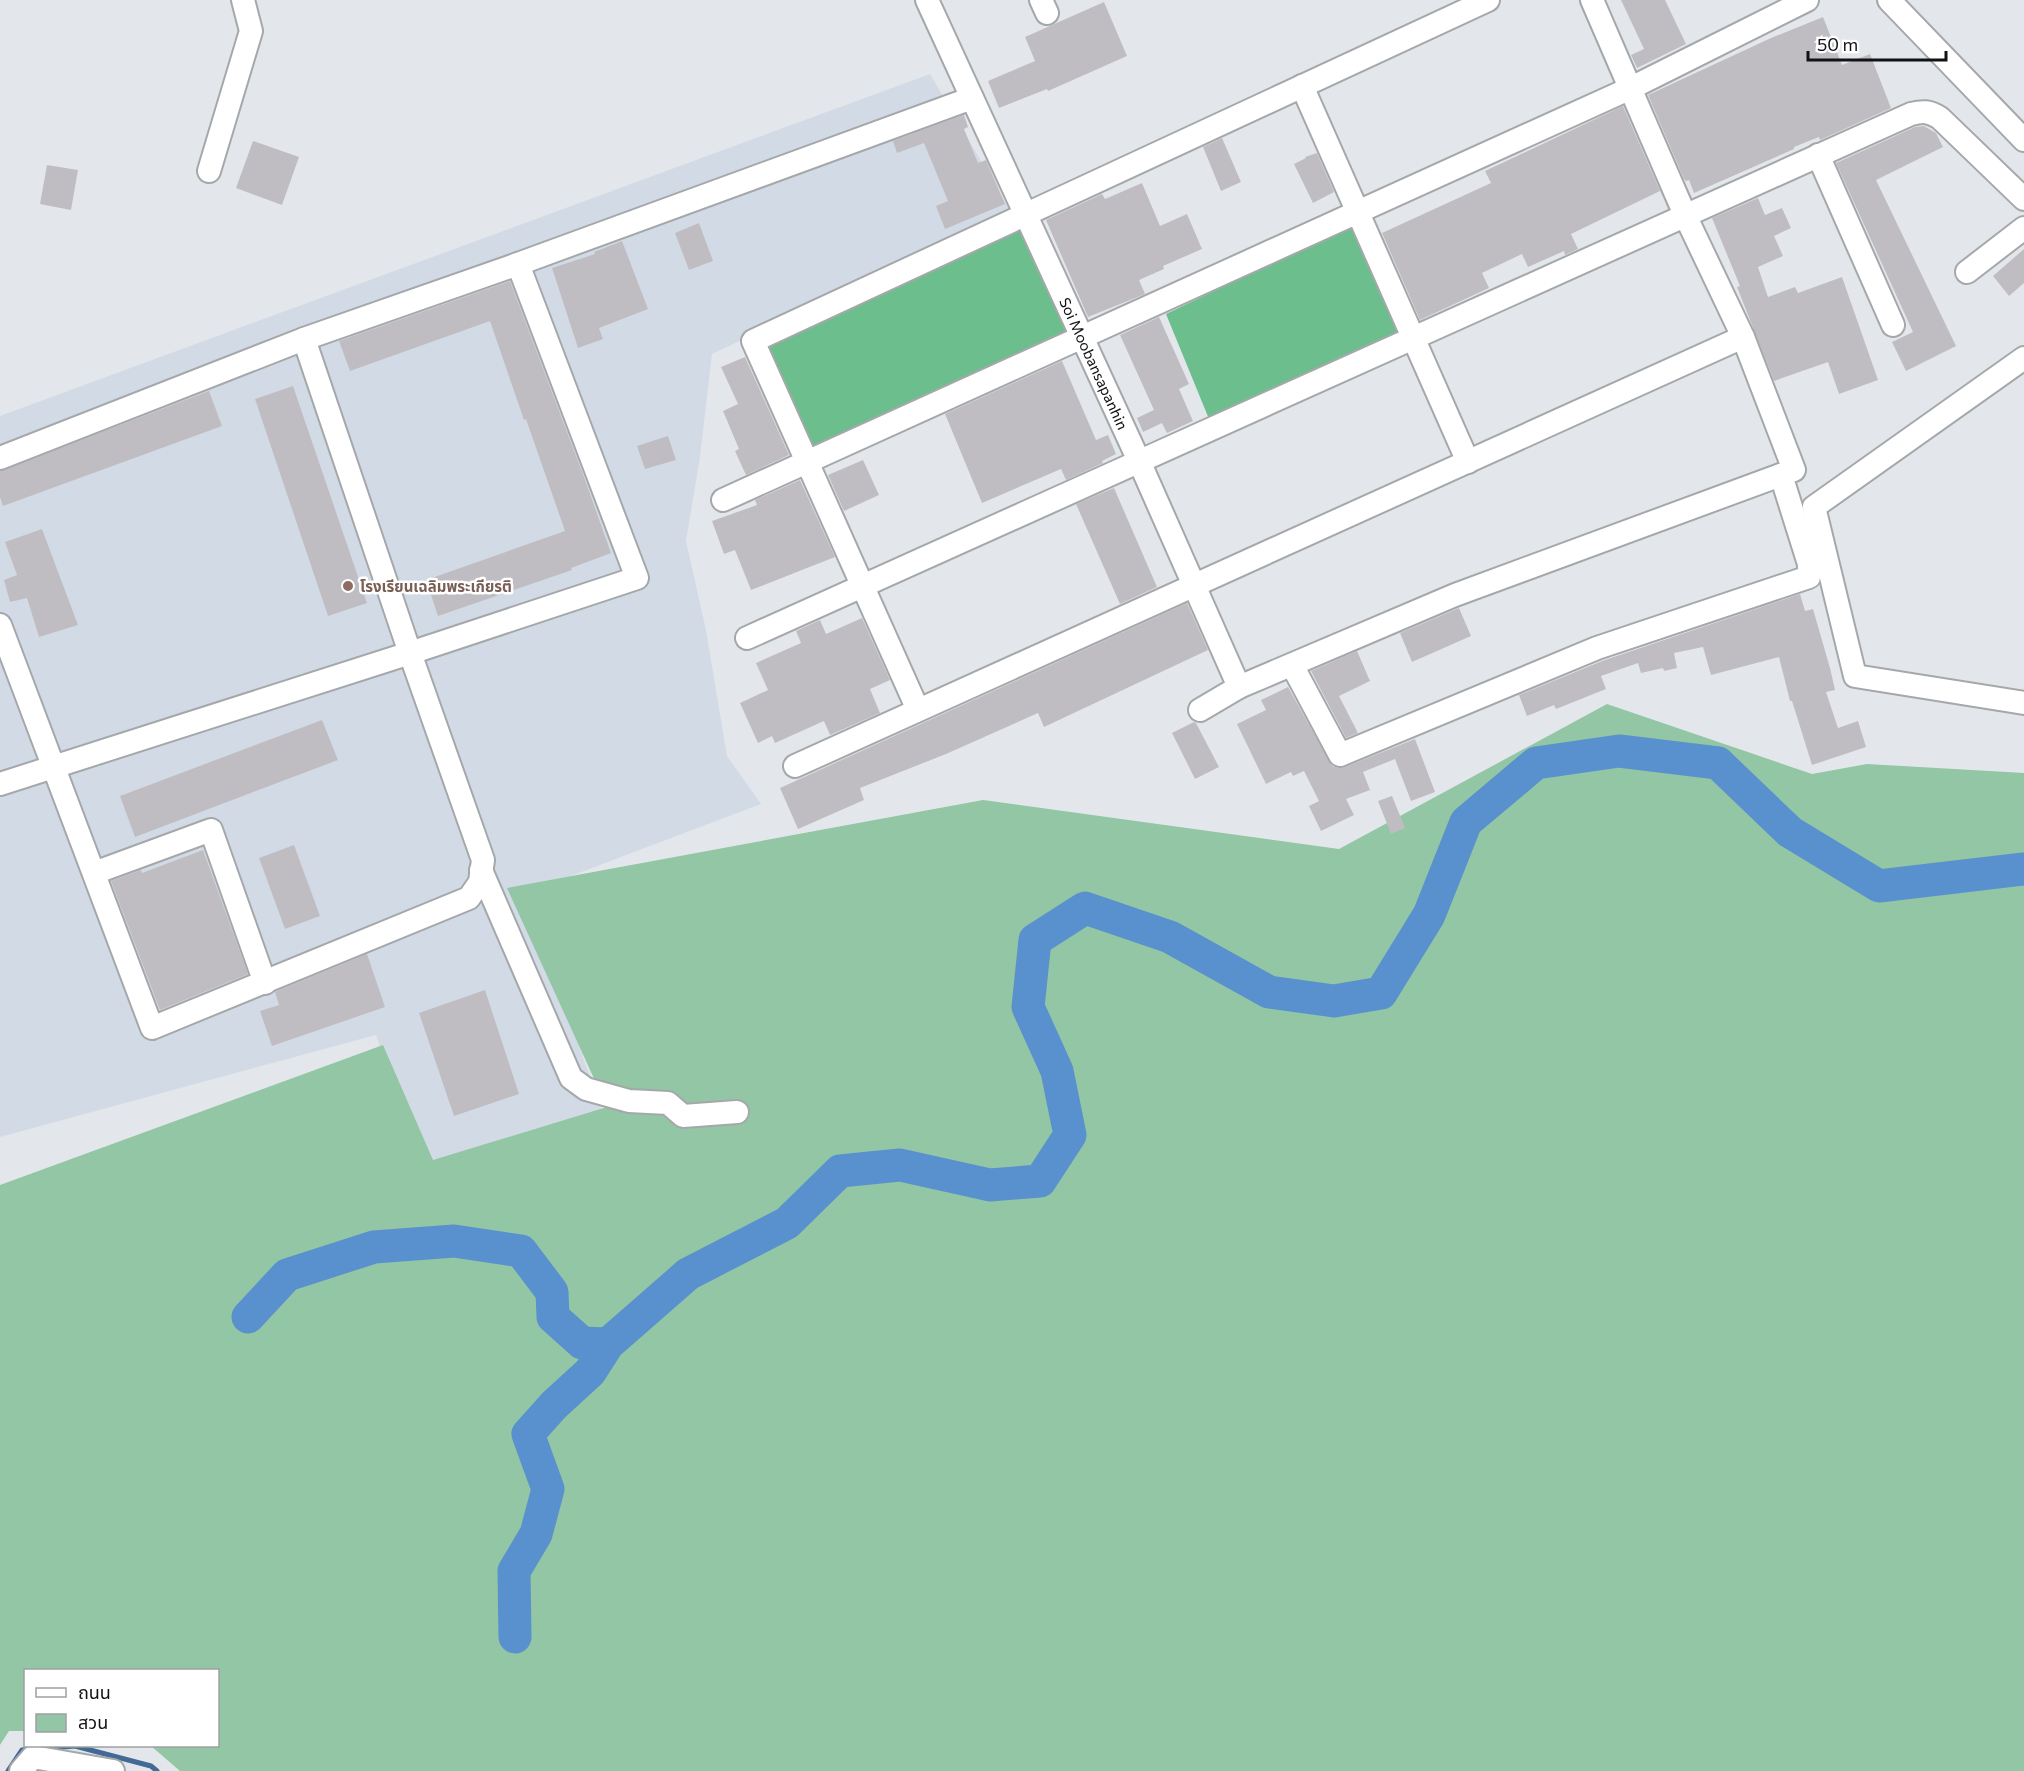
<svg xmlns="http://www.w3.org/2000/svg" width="2024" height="1771" font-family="Commissioner,'Noto Sans Thai',sans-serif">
<rect width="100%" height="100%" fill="#e3e7eb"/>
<path fill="#d2dbe5" d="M 930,74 L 1011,212 L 712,354 L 700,457 L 686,541 L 706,630 L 727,756 L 761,804 L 526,893 L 605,1120 L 422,1174 L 376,1035 L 0,1137 L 0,416 Z"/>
<path fill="#92c6a4" d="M 1607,704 L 1812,774 L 1867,764 L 2024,773 L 2024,1771 L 180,1771 L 151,1746 L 218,1746 L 218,1670 L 26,1670 L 25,1731 L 9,1731 L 0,1745 L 0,1185 L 383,1045 L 433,1160 L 607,1107 L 507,888 L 983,800 L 1339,849 Z"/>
<path fill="#6cbf8d" d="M 1352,225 L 1398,333 L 1209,419 L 1166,314 Z
M 1021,228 L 1069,334 L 809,450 L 764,345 Z"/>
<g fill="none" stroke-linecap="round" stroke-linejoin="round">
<path stroke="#436a96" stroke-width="5" d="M 40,1749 L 75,1746 L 151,1766 L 157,1771
M 8,1771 L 22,1750 L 31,1749"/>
<path stroke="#5990ce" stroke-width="33" d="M 248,1317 L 287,1275 L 374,1247 L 454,1241 L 521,1251 L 552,1292 L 553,1317 L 582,1343 L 608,1344 L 688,1274 L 787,1223 L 840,1171 L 900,1165 L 990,1185 L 1040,1181 L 1070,1135 L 1057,1071 L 1028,1007 L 1035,940 L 1085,908 L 1170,937 L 1269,992 L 1334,1001 L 1381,993 L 1429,915 L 1466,822 L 1536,763 L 1619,751 L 1718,763 L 1790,832 L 1879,886 L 2024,869
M 515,1637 L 514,1571 L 536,1534 L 548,1489 L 528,1434 L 554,1405 L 590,1372 L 608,1344"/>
</g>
<path fill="#c0bdc2" d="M 1621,0 L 1665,0 L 1686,44 L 1637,68 L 1631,55 L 1644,49 Z
M 1104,2 L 1127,56 L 1048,91 L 1047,89 L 999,108 L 988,81 L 1035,61 L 1025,37 Z
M 1823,17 L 1842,65 L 1870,54 L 1891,108 L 1820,140 L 1819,137 L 1794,147 L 1794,149 L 1694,193 L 1689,180 L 1686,181 L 1684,179 L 1648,95 L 1771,38 Z
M 1623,106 L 1660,191 L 1571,234 L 1578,249 L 1565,255 L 1564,251 L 1528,267 L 1522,254 L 1482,273 L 1489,288 L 1420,320 L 1382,233 L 1491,183 L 1485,171 Z
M 964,115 L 968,127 L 964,129 L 978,163 L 986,160 L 1005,204 L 945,229 L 936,206 L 948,201 L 924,143 L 897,153 L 893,141 Z
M 1924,126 L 1936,133 L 1943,147 L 1876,180 L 1956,346 L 1906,371 L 1892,342 L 1913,332 L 1836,163 L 1915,127 Z
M 1222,138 L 1241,182 L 1221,191 L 1203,147 Z
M 253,141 L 299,157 L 282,205 L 236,188 Z
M 1317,153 L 1334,192 L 1313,203 L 1294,164 L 1306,158 L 1305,157 Z
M 47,165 L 78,170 L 71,210 L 40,204 Z
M 1142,183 L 1160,226 L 1187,214 L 1202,249 L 1163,266 L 1164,269 L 1139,280 L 1145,294 L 1088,317 L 1046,220 L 1102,194 L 1105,199 Z
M 1758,198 L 1765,215 L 1782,208 L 1791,228 L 1774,236 L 1783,256 L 1758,267 L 1768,297 L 1795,287 L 1798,293 L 1842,277 L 1878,380 L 1839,394 L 1828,362 L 1774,381 L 1737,287 L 1740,286 L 1712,218 Z
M 699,223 L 713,261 L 689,270 L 675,233 Z
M 622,241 L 648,309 L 599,328 L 603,339 L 578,348 L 552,268 L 595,254 L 594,252 Z
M 2024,249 L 2024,283 L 2009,296 L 1993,276 Z
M 510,281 L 584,477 L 611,553 L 571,568 L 572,570 L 438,616 L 426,580 L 565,531 L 526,419 L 524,420 L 490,321 L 350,371 L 339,341 Z
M 1159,317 L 1189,384 L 1179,389 L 1193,421 L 1167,433 L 1162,423 L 1143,432 L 1137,418 L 1154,410 L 1120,335 Z
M 745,357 L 789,455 L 746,475 L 735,451 L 739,449 L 723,411 L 738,404 L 721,367 Z
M 1062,361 L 1096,440 L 1108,435 L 1116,454 L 1102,461 L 1103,463 L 1066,480 L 1061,469 L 982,503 L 945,414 Z
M 293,386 L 367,603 L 328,616 L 255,399 Z
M 209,391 L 222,426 L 3,506 L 0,497 L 0,471 Z
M 668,436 L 676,460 L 645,469 L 637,446 Z
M 863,460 L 879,495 L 844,511 L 828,475 Z
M 800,480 L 835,557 L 751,590 L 735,550 L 724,554 L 712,521 L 757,505 L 755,500 Z
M 1114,488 L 1157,587 L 1120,604 L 1076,504 Z
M 42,529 L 78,625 L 39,637 L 27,598 L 10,602 L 4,580 L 17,575 L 5,542 Z
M 1800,594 L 1805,611 L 1813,609 L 1830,668 L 1835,690 L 1826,692 L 1838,728 L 1858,721 L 1866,747 L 1812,765 L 1792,701 L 1790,701 L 1779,657 L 1711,675 L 1703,647 L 1674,653 L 1677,668 L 1664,671 L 1663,668 L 1641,673 L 1638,663 L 1601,676 L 1606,689 L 1556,709 L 1554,705 L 1527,716 L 1519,695 L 1602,661 Z
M 1187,603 L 1208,650 L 1044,727 L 1038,713 L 946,754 L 860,788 L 864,800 L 798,829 L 780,788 Z
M 1459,608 L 1471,636 L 1412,662 L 1400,633 Z
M 862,618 L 890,680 L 870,689 L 880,713 L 830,735 L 824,721 L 775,743 L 772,736 L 758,743 L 740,703 L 768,690 L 756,663 L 801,643 L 796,631 L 820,620 L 826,634 Z
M 1357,651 L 1370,681 L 1339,696 L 1358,733 L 1346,738 L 1311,671 Z
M 1288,687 L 1332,766 L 1338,768 L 1345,767 L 1415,739 L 1435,792 L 1411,801 L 1395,759 L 1363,772 L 1370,790 L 1346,799 L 1354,815 L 1321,831 L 1309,806 L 1319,801 L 1304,771 L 1293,776 L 1291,772 L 1266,784 L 1237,724 L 1266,710 L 1261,700 Z
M 322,720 L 338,760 L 135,837 L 120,796 Z
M 1194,722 L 1196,723 L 1219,767 L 1195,779 L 1172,733 Z
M 1392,796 L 1405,828 L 1391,834 L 1378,801 Z
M 294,845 L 320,916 L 285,929 L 259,858 Z
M 203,850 L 248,974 L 160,1010 L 111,881 L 141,870 L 142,873 Z
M 367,954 L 385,1007 L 272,1046 L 260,1011 L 279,1005 L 275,992 Z
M 485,990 L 519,1094 L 454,1116 L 419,1013 Z"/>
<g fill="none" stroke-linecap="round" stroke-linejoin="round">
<g stroke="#a5a8ab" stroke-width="26">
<g id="minor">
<path id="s1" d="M 927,0 L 1139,461 L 1239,687 L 1200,710"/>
<path d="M 1041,0 L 1047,13"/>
<path d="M 1889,0 L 2024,140"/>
<path d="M 1302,86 L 1468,462"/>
<path d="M 1818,155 L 1893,325"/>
<path d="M 209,171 L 251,31 L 243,0"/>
<path d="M 1967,272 L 2024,228"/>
<path d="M 2024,358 L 1814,507 L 1855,676 L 2024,703"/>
<path d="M 0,458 L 304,339 L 518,264 L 972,98"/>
<path d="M 723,500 L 1631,88 L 1807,0"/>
<path d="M 0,625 L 152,1028 L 469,898 L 480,882 L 483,860 L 410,653 L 304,339"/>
<path d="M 747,638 L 1911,114 C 1923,111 1929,111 1940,118 L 2024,199"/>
<path d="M 1292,665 L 1340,755 L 1597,648 L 1809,577 L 1809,564 L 1781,475"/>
<path d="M 1239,687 L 1455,595 L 1794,470 L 1743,337 L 1685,215 L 1592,0"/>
<path d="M 918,710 L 753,341 L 1488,0"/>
<path d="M 795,766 L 1743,337"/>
<path d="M 0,784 L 410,653 L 637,578 L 518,264"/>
<path d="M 481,870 L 571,1078 L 586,1089 L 629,1101 L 668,1103 L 683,1116 L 737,1112"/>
<path d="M 94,873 L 211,830 L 265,983"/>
<path d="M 21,1771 L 33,1757 L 113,1771"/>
</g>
</g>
<use href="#minor" stroke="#fff" stroke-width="22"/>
</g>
<circle fill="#8d6e63" stroke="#fff" stroke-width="2" cx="348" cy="586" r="6"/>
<g text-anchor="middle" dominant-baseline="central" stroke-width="5" stroke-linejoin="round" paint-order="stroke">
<g font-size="15" fill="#101213" stroke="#fff">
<text stroke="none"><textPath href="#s1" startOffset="400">Soi Moobansapanhin</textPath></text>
</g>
<g font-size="15" font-weight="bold" fill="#785e54" stroke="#fff" text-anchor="start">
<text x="360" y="586">โรงเรียนเฉลิมพระเกียรติ</text>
</g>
</g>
<rect x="24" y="1669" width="195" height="78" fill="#ffffff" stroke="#9fa0a1" stroke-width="1.5"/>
<rect x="36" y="1688" width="30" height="9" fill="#ffffff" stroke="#9fa0a1" stroke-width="1.5"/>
<text x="78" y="1699" font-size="18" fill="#101213">ถนน</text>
<rect x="36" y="1714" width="30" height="18" fill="#92c6a4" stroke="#9fa0a1" stroke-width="1.5"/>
<text x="78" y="1729" font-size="18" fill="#101213">สวน</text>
<path d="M1808 51v9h138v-9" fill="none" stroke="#101213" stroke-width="3"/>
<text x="1817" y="51" font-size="18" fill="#101213" stroke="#ffffff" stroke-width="4.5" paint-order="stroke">50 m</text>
</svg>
